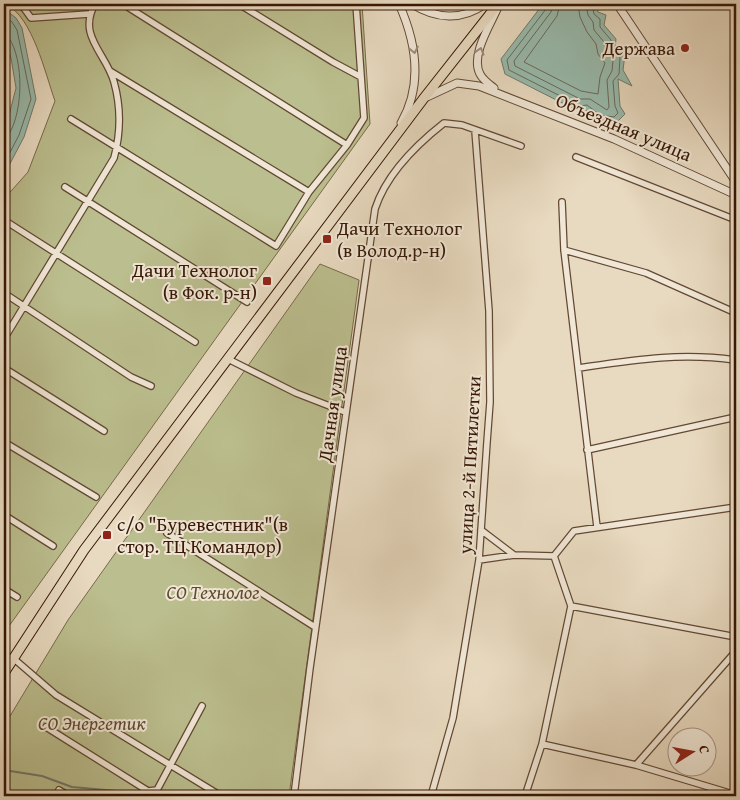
<svg xmlns="http://www.w3.org/2000/svg" width="740" height="800" font-family="'Gentium Book Plus',serif">
<rect width="100%" height="100%" fill="#e8dac0"/>
<filter id="stains"><feTurbulence type="fractalNoise" baseFrequency=".004" numOctaves="4"/><feColorMatrix values="0 0 0 0 .2 0 0 0 0 .09 0 0 0 0 .02 0 0 0 .5 -.17"/></filter>
<radialGradient id="worn" r=".72"><stop offset=".6" stop-color="#630" stop-opacity="0"/><stop offset="1" stop-color="#630" stop-opacity=".3"/></radialGradient>
<path fill="#bbbe8e" stroke="#796a4a" d="M 6,4 L 362,4 L 370,124 L 4,633 L 4,199 L 28,172 L 55,101 C 45,73 33,18 6,4 Z
M 320,264 L 359,280 L 289,796 L 4,796 L 4,726 L 68,620 Z"/>
<path fill="#98bbad" stroke="#71796a" d="M 543,4 L 597,4 L 598,12 L 606,15 L 604,25 L 616,39 L 615,47 L 625,54 L 623,70 L 632,86 L 618,79 L 620,106 L 625,114 L 616,123 L 597,119 L 586,110 L 580,112 L 505,74 L 501,59 Z
M 4,9 L 16,18 L 22,28 L 36,99 L 24,137 L 4,175 L 4,135 L 16,88 L 11,58 L 4,38 Z"/>
<g fill="none" stroke-linecap="round" stroke-linejoin="round">
<path stroke="#686959" stroke-width="1" d="M 547,4 L 546,9 L 507,60 L 509,70 L 580,106 L 587,105 L 600,115 L 614,117 L 618,113 L 615,106 L 613,81 L 619,74 L 620,57 L 611,50 L 611,40 L 600,27 L 600,19 L 594,14 L 592,4
M 553,4 L 551,12 L 514,61 L 515,66 L 580,99 L 590,99 L 607,110 L 609,107 L 607,80 L 612,71 L 613,60 L 606,53 L 604,42 L 594,30 L 593,22 L 588,15 L 586,4
M 560,4 L 557,16 L 524,62 L 581,91 L 598,94 L 600,77 L 605,63 L 598,54 L 596,44 L 587,32 L 580,17 L 578,4
M 4,15 L 12,22 L 17,30 L 31,99 L 19,135 L 4,164
M 4,36 L 9,38 C 24,61 23,111 9,134 L 4,135"/>
<path stroke="#71796a" stroke-width="2" d="M 4,770 L 42,776 L 72,787 L 128,792 L 136,796"/>
<g stroke="#634834" stroke-width="8">
<path id="minor" d="M 21,4 L 31,18 L 89,14
M 123,4 L 347,145
M 239,4 L 333,62 L 361,77
M 110,71 L 309,192
M 71,119 L 276,246 L 309,192 L 347,145 L 364,118 L 356,4
M 576,157 L 736,220
M 65,187 L 247,302
M 562,202 L 564,250 L 597,527
M 4,220 L 195,342
M 564,250 L 646,273 L 736,313
M 4,293 L 131,377 L 151,386
M 4,339 L 114,158 C 121,132 121,107 114,82 C 106,53 77,36 95,4
M 228,359 L 296,393 L 345,412
M 4,368 L 104,431
M 578,368 C 633,360 680,352 735,360
M 4,442 L 96,497
M 587,450 L 736,417
M 4,515 L 53,546
M 481,530 L 514,555
M 167,533 L 315,627
M 479,560 L 514,555 L 554,556
M 4,589 L 17,597
M 571,606 L 736,637
M 13,658 L 56,695 L 221,796
M 46,727 L 148,791 L 157,790 L 202,706
M 542,744 L 636,765 L 736,795
M 636,765 L 736,651
M 59,790 L 69,796
M 294,796 L 310,668 L 375,209 C 386,175 416,145 444,123 L 462,125 L 521,146
M 431,796 L 453,718 L 479,560 L 487,442 L 490,402 L 489,311 L 475,131
M 525,796 L 542,744 L 571,606 L 554,556 L 574,531 L 736,507"/>
</g>
<g stroke="#634834" stroke-width="9">
<path id="tertiary" d="M 399,4 C 416,42 423,85 401,123
M 412,4 C 436,19 462,21 485,4
M 617,4 L 736,182
M 494,88 C 489,84 483,80 480,74 C 470,55 491,24 498,7
M 427,97 L 457,83 L 479,86 L 614,139 L 736,195"/>
</g>
<g stroke="#371705" stroke-width="11">
<path id="primary" d="M 4,673 L 84,550 L 424,98 L 498,4"/>
</g>
<use href="#minor" stroke="#f0e7d6" stroke-width="5.5"/>
<use href="#tertiary" stroke="#f0e7d6" stroke-width="7"/>
<use href="#primary" stroke="#e8dac0" stroke-width="9"/>
</g>
<defs><path id="oneway-chevron" d="M-2-3.5L2.5 0L-2 3.5" fill="none" stroke-width="1.6" stroke-linecap="round" stroke-linejoin="round" transform="scale(1.25)"/></defs>
<g stroke="#9d8978">
<use href="#oneway-chevron" transform="translate(414 50) rotate(78)"/>
<use href="#oneway-chevron" transform="translate(480 51) rotate(-74)"/>
</g>
<g fill="#8f2418" stroke="#f0e7d6" stroke-width="2">
<circle cx="685" cy="48" r="5"/>
<rect x="322" y="234" width="10" height="10" rx="2.5"/>
<rect x="262" y="276" width="10" height="10" rx="2.5"/>
<rect x="102" y="530" width="10" height="10" rx="2.5"/>
</g>
<g text-anchor="middle" dominant-baseline="central" stroke-width="4" stroke-linejoin="round" paint-order="stroke">
<g font-size="19" fill="#371705" stroke="#f0e7d6" text-anchor="end">
<text x="675" y="48">Держава</text>
<text x="337" y="228" text-anchor="start">Дачи Технолог<tspan x="337" dy="22">(в Волод.р-н)</tspan></text>
<text x="257" y="270">Дачи Технолог<tspan x="257" dy="22">(в Фок. р-н)</tspan></text>
<text x="117" y="524" text-anchor="start">с/о "Буревестник"(в<tspan x="117" dy="22">стор. ТЦ Командор)</tspan></text>
</g>
<g font-size="19" fill="#371705" stroke="#f0e7d6">
<text transform="translate(624 127) rotate(23)">Объездная улица</text>
<text transform="translate(332 404) rotate(-82)">Дачная улица</text>
<text transform="translate(469 465) rotate(-87)">улица 2-й Пятилетки</text>
</g>
<g font-size="19" font-style="italic" fill="#5f492e" stroke="#f0e7d6">
<text x="213" y="592">СО Технолог</text>
<text x="92" y="723">СО Энергетик</text>
</g>
</g>
<rect width="740" height="800" fill="none" stroke="#e8dac0" stroke-width="20"/>
<rect x="5" y="5" width="730" height="790" fill="none" stroke="#371705" stroke-width="2.5"/>
<rect x="10" y="10" width="720" height="780" fill="none" stroke="#371705"/>
<g transform="translate(692 752) rotate(79)"><circle r="24" fill="#f0e7d6" stroke="#a69482"/>
<path d="M0-4L9 19L0 12L-9 19Z" fill="#8f2418"/>
<text y="-8" font-size="14" font-weight="bold" text-anchor="middle" fill="#371705">С</text>
</g>
<rect width="100%" height="100%" filter="url(#stains)"/>
<rect width="100%" height="100%" fill="url(#worn)"/>
</svg>
